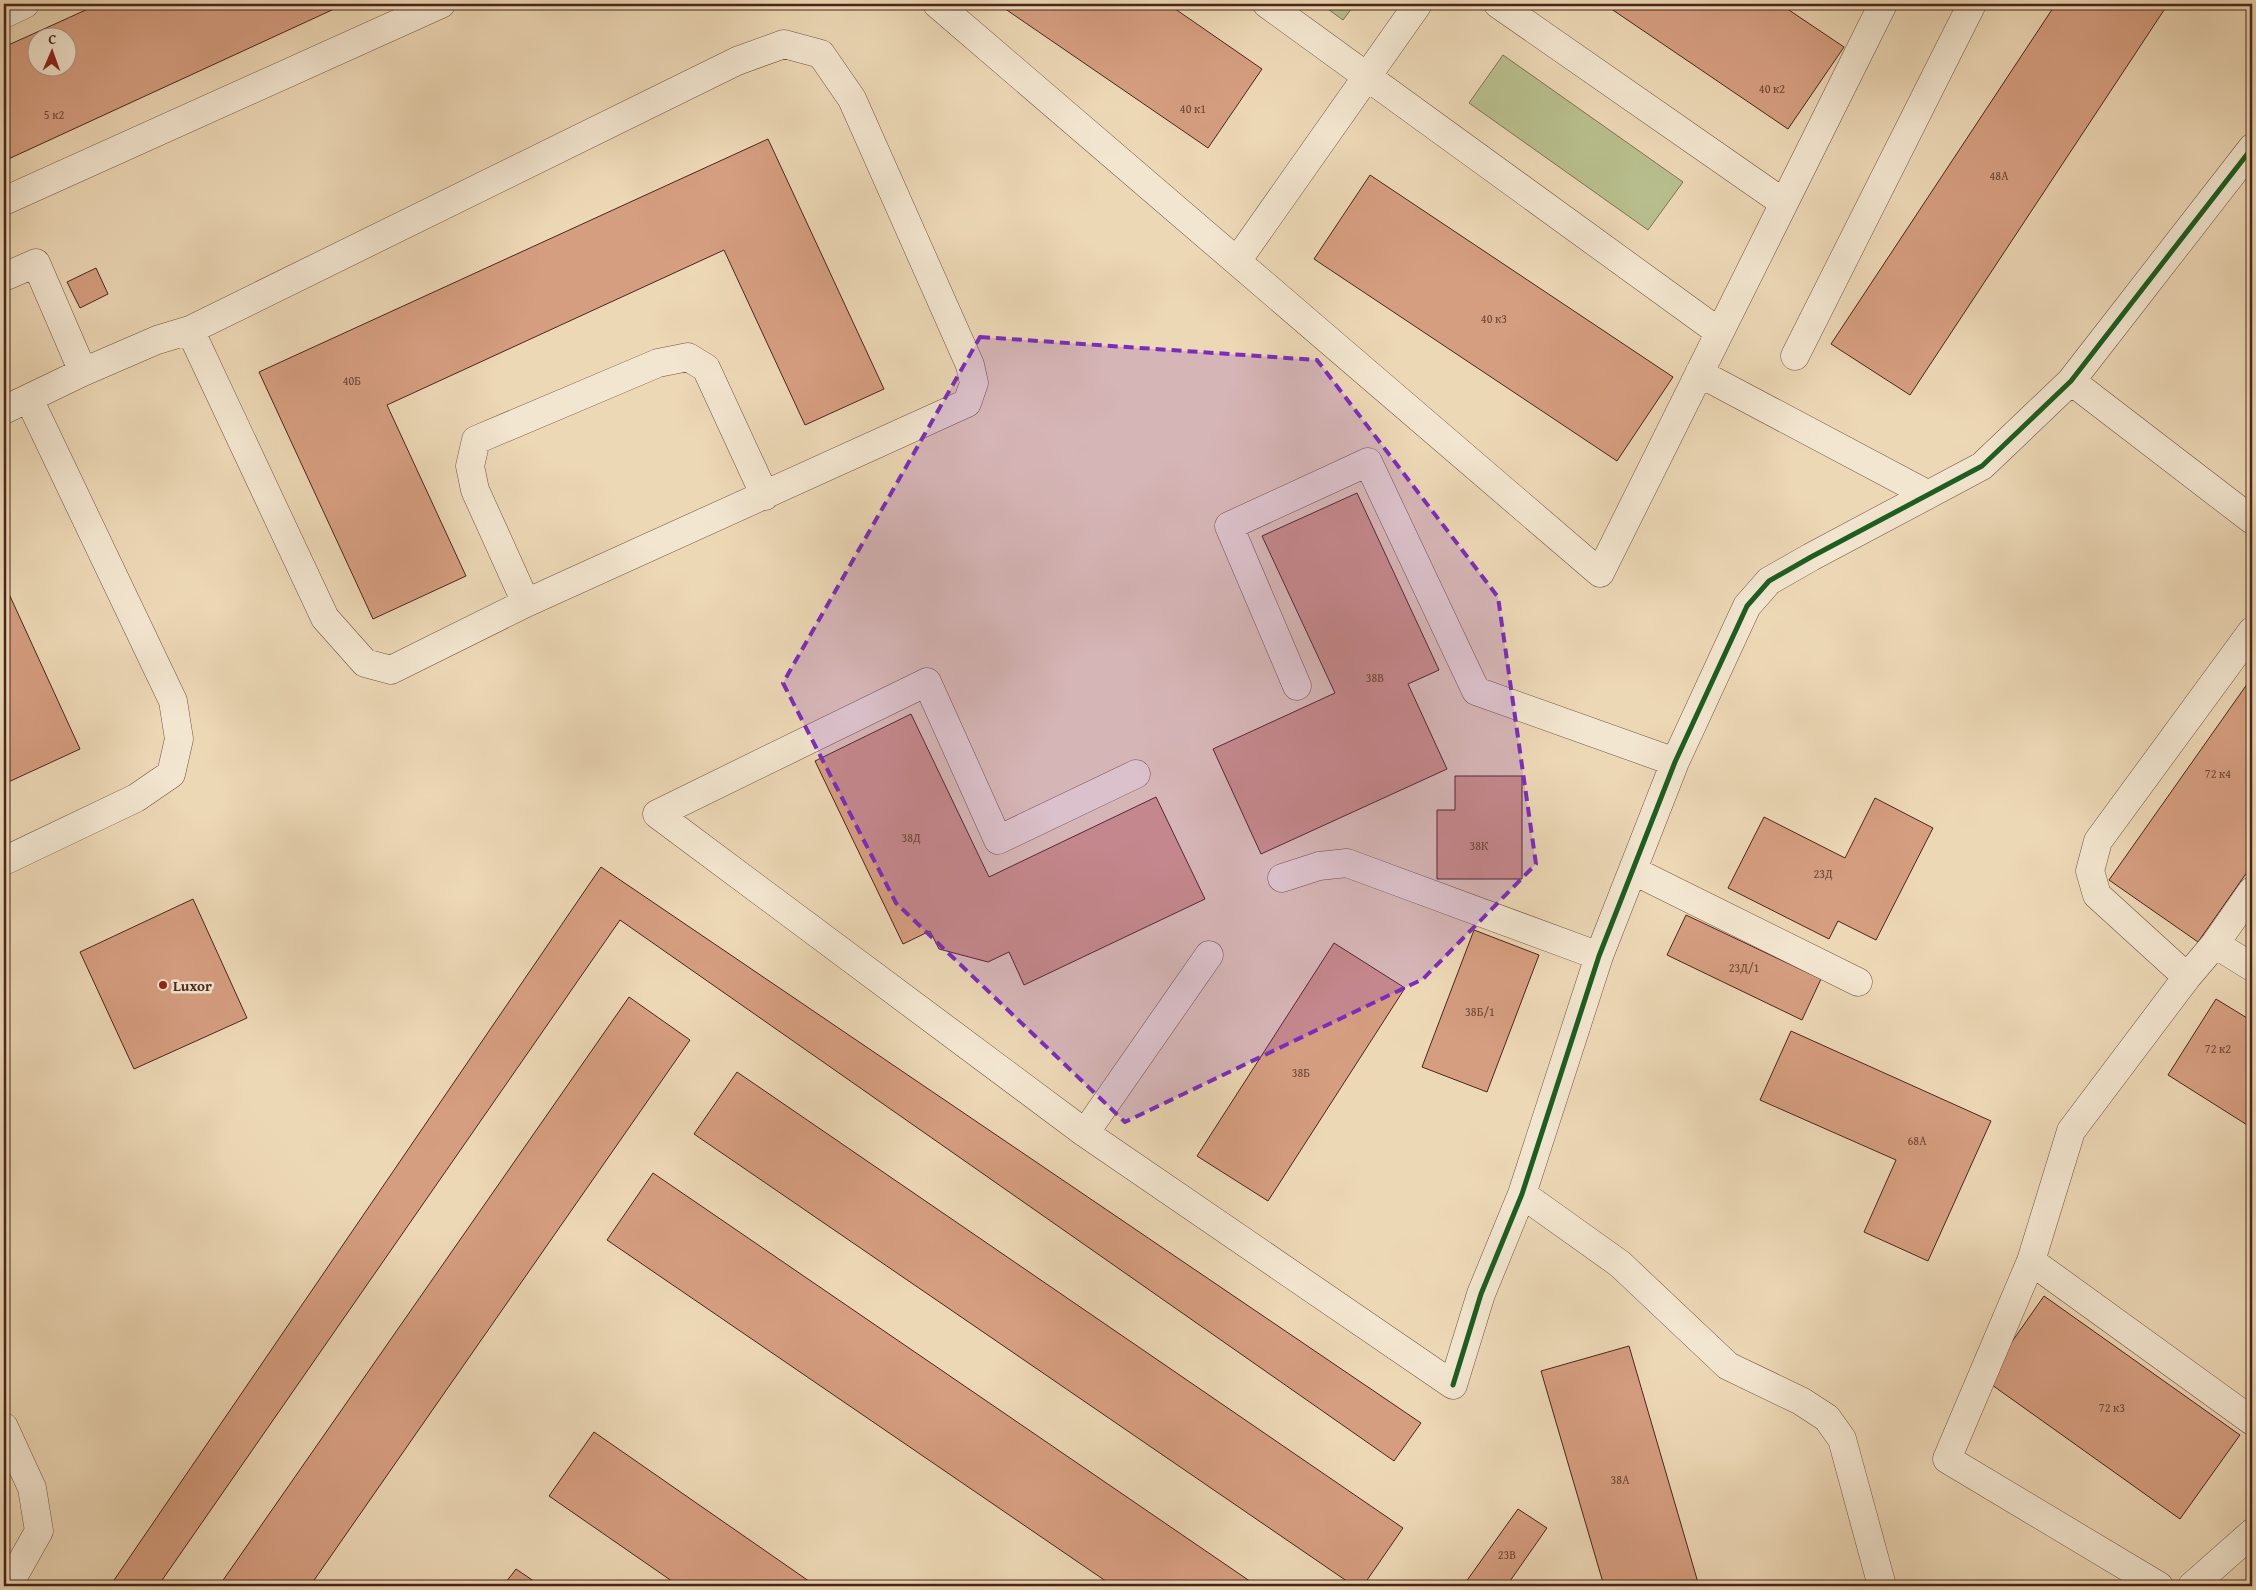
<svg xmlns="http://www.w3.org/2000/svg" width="2256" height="1590" font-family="'Gentium Book Plus',serif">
<rect width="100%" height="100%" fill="#edd8b6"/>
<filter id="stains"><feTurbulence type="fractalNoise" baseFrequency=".004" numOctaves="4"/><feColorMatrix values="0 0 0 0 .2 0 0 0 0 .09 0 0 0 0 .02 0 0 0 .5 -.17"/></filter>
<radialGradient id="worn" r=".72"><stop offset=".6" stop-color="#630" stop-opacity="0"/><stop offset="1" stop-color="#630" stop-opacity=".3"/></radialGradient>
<path fill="#b8bf8e" stroke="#807254" d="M 1321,4 L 1355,4 L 1343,20 Z
M 1503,55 L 1683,182 L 1648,230 L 1469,103 Z"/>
<path fill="#d69e81" stroke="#492619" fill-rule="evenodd" d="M 99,4 L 345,4 L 4,161 L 4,47 ZM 38,38 L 68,38 L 68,68 L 38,68 Z
M 998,4 L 1168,4 L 1262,69 L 1208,148 Z
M 1604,4 L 1780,4 L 1844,47 L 1788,129 Z
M 2053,4 L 2168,4 L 1910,395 L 1831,344 L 2055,5 Z
M 768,139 L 884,389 L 805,425 L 724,250 L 387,405 L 466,576 L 373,619 L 259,372 Z
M 1370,175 L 1673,377 L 1617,461 L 1314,259 Z
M 96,268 L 108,294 L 80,308 L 67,282 Z
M 1357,493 L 1439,670 L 1408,684 L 1447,769 L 1261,854 L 1213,749 L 1335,693 L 1262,536 Z
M 4,583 L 80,749 L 4,784 Z
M 2250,680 L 2252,681 L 2252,865 L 2198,942 L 2109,880 Z
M 911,714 L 989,877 L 1156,797 L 1205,899 L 1024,985 L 1009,952 L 988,962 L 939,949 L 930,931 L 903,944 L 815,761 Z
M 1455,776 L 1522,776 L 1522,879 L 1437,879 L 1437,810 L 1455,810 Z
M 1875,798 L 1933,828 L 1876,940 L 1838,921 L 1829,939 L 1728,888 L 1764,817 L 1845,858 Z
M 601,867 L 1421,1423 L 1394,1461 L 620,920 L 158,1586 L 110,1586 Z
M 193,899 L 247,1018 L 134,1069 L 80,952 Z
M 1686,915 L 1821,979 L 1802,1020 L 1667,955 Z
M 1474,930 L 1539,955 L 1487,1092 L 1422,1067 Z
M 1334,943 L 1405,988 L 1268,1201 L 1197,1156 Z
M 629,997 L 690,1040 L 310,1586 L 219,1586 Z
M 2216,999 L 2252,1021 L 2252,1128 L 2168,1075 Z
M 1791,1031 L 1991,1121 L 1928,1261 L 1864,1232 L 1896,1160 L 1760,1100 Z
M 737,1072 L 1403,1528 L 1363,1586 L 1354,1586 L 694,1134 Z
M 653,1173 L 1257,1586 L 1113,1586 L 607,1240 Z
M 2044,1296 L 2240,1435 L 2180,1519 L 1985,1380 Z
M 1629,1346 L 1699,1586 L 1604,1586 L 1541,1371 Z
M 594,1432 L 816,1586 L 679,1586 L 549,1496 Z
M 1518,1509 L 1547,1528 L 1510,1581 L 1518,1586 L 1463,1586 Z
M 516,1569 L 541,1586 L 503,1586 Z"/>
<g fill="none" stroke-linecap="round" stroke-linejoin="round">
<g stroke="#725240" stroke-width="29">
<path id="minor" d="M 937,4 L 1600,573 L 1883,4
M 1267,4 L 1719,332
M 1498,4 L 1784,203
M 4,14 L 25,4
M 4,201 L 441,4
M 1237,261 L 1418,4
M 4,277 L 36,263 L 83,372 L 157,340 L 190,330 L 737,61 L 784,44 L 821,54 L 852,99 L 970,365 L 974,383 L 967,403 L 526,603 L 391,670 L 365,663 L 325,618 L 190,330
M 1795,356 L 1972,4
M 1699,373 L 1927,494
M 2071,381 L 2252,520
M 4,410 L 83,372
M 526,603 L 475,490 L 470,466 L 476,440 L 658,363 L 688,357 L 706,368 L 765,496
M 1297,686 L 1229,526 L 1368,462 L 1476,691 L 1675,762
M 1136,774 L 998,840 L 927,682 L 657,814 L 1085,1133 L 1453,1385 L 1481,1294 L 1522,1194 L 1599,956 L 1675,762 L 1747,606 L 1769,581 L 1811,557 L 1982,466 L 2071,381 L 2252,148
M 4,861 L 136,798 L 171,774 L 179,739 L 173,701 L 29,399
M 1634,871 L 1858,982
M 1282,878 L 1319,866 L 1347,863 L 1599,956
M 2215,944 L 2252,967
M 2187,977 L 2097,895 L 2090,871 L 2098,841 L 2252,631
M 1085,1133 L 1209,955
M 1522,1194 L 1620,1264 L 1728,1366 L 1801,1401 L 1827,1418 L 1842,1439 L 1882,1586
M 2031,1261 L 2252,1421
M 4,1427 L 32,1488 L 39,1531 L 8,1586
M 2159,1586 L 1947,1459 L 2031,1261 L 2071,1131 L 2187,977 L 2215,944 L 2252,891
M 2192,1586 L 2252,1533"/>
</g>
<use href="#minor" stroke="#f3e6d0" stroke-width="28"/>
<g stroke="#f3e6d0" stroke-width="8">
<path id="cycleway" d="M 1453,1385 L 1481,1294 L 1522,1194 L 1599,956 L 1675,762 L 1747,606 L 1769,581 L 1811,557 L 1982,466 L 2071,381 L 2252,148"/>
</g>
<use href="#cycleway" stroke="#1b5e20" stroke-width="5"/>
</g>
<path fill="#7b2cbf" fill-opacity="0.2" stroke="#7b2cbf" stroke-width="4" stroke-dasharray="10 6" stroke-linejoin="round" d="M 980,337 L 1317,360 L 1498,597 L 1536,864 L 1423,979 L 1125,1122 L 896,903 L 783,683 Z"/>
<circle fill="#8f2418" stroke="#f3e6d0" stroke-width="2" cx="163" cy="985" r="5"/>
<g text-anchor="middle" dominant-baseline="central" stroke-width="5" stroke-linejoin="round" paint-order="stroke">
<g font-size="12" fill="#6c4433">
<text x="1772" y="88">40 к2</text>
<text x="1193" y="108">40 к1</text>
<text x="54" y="114">5 к2</text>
<text x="1999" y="175">48А</text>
<text x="1494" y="318">40 к3</text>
<text x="352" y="380">40Б</text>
<text x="1375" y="677">38В</text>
<text x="2218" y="773">72 к4</text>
<text x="911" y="837">38Д</text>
<text x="1479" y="845">38К</text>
<text x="1823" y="873">23Д</text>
<text x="1744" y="967">23Д/1</text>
<text x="1480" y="1011">38Б/1</text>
<text x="2218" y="1048">72 к2</text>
<text x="1301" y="1072">38Б</text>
<text x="1917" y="1140">68А</text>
<text x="2112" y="1407">72 к3</text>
<text x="1620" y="1479">38А</text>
<text x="1507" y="1554">23В</text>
</g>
<g font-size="15" font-weight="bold" fill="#492619" stroke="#f3e6d0" text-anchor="start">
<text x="173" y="985">Luxor</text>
</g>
</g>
<rect width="2256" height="1590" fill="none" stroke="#edd8b6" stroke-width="20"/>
<rect x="5" y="5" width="2246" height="1580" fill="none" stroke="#492619" stroke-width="2.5"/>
<rect x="10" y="10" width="2236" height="1570" fill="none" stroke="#492619"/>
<g transform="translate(52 52) rotate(2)"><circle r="24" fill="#f3e6d0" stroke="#af9987"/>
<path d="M0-4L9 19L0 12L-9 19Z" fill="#8f2418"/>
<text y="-8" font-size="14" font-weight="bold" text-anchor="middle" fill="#492619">С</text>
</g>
<rect width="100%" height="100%" filter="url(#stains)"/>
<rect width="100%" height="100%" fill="url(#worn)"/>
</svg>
